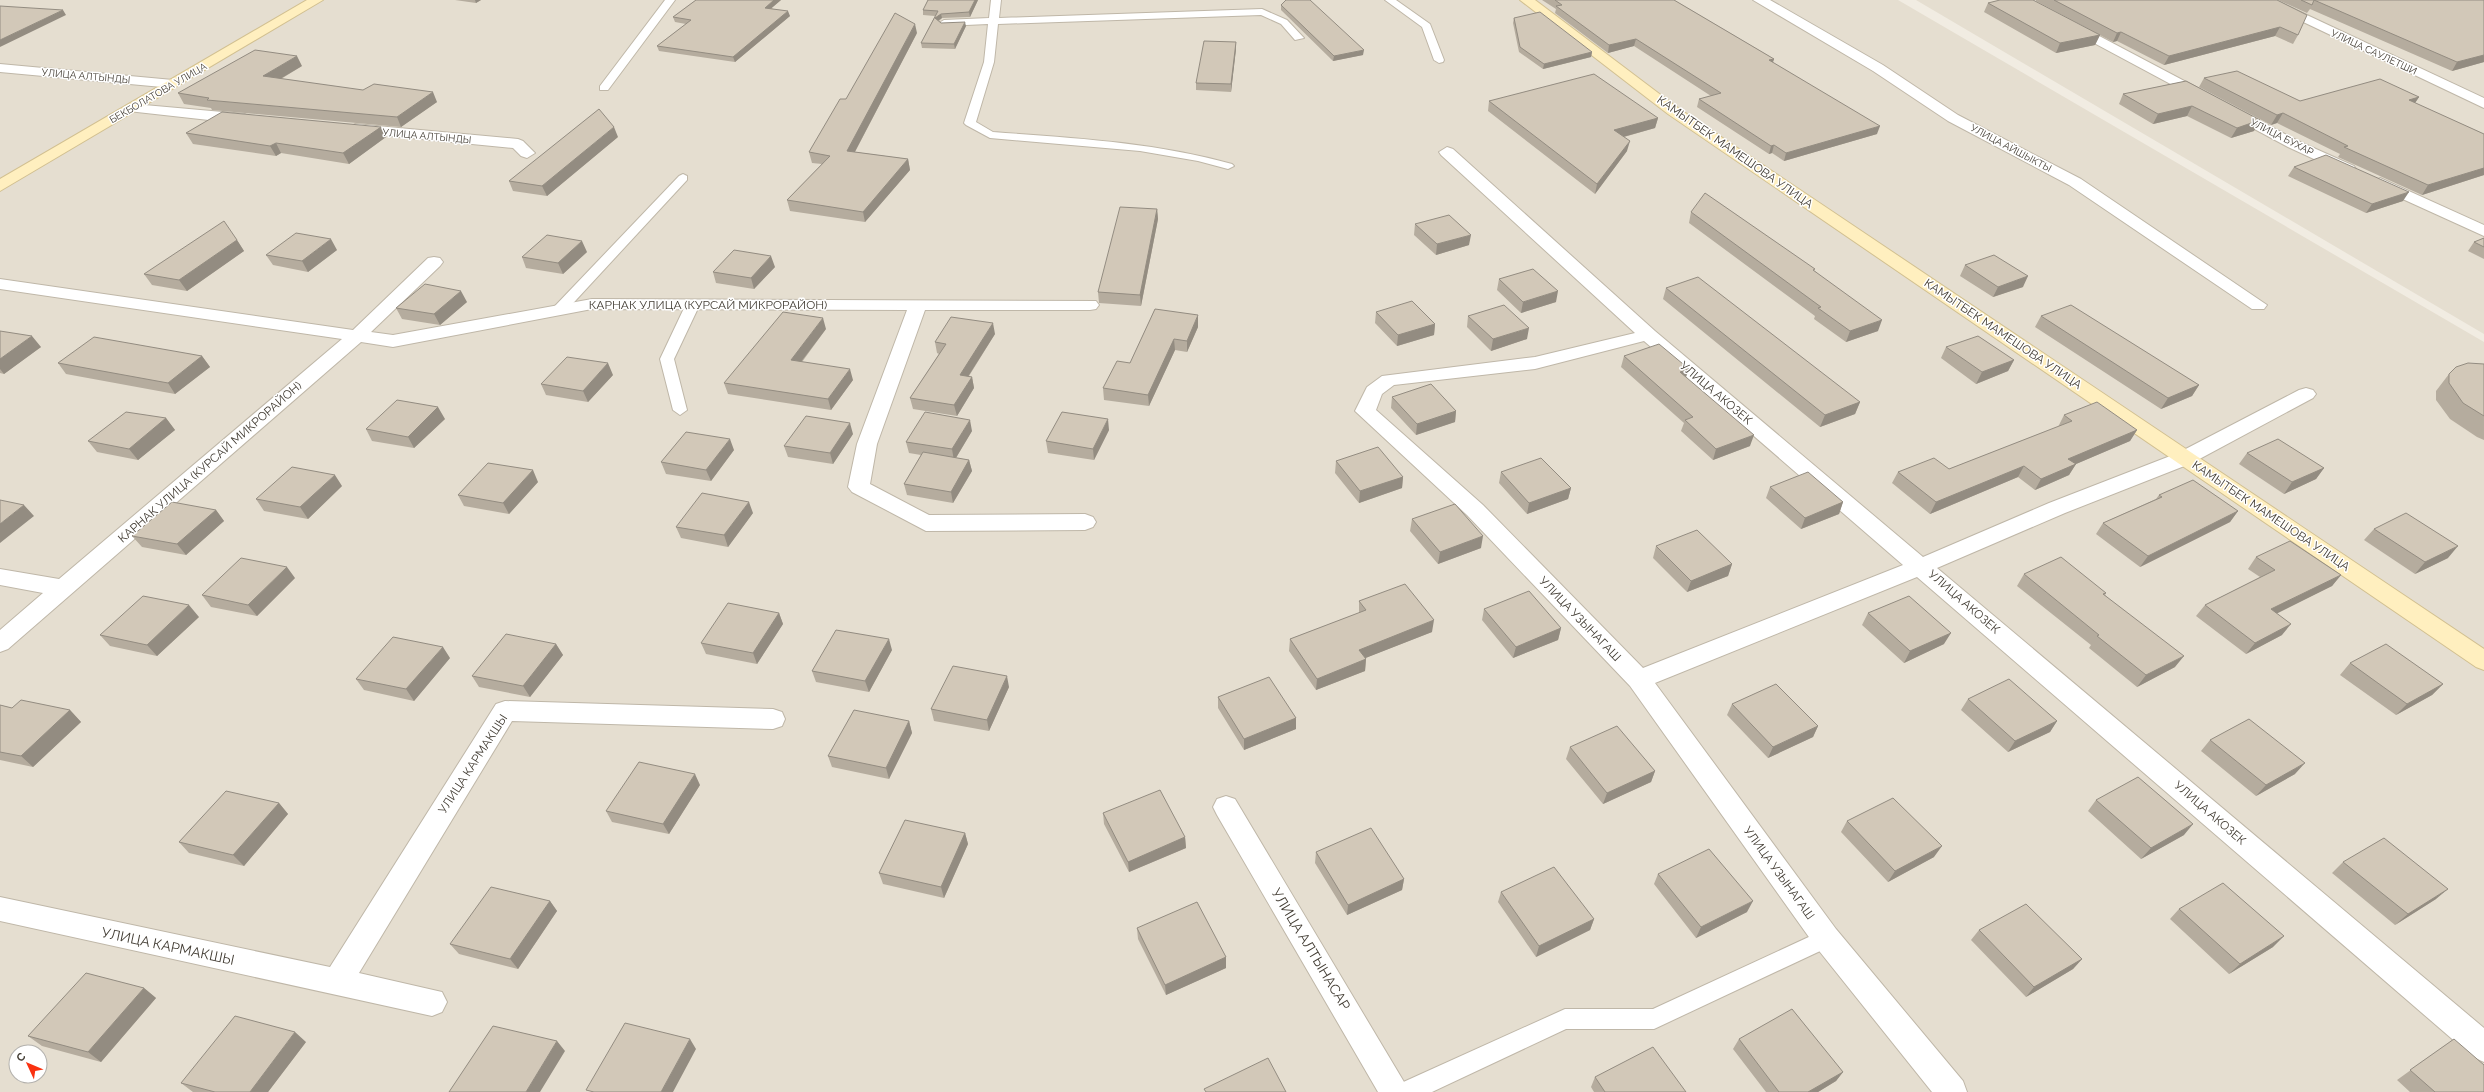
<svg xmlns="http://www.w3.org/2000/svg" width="2484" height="1092" font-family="Raleway,sans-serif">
<rect width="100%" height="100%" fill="#f1ece2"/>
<path fill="#e5ded0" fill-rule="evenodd" d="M 0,0 L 1898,0 L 2484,342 L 2484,1092 L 0,1092 ZM 16,1052 L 40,1052 L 40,1076 L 16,1076 Z
M 1916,0 L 2484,0 L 2484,334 Z"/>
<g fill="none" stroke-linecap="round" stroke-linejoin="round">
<g stroke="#bfb7a8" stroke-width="2">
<path id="lane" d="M 665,0 L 675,0 L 608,90 L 600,90 L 600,86 Z
M 991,0 L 1001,0 L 999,18 L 1262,9 L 1287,20 L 1304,38 L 1295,40 L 1281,24 L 1261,15 L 998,24 L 994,62 L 976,122 L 993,132 C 1074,138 1153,142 1232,164 L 1234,166 L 1228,169 L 1198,161 L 1140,151 L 990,138 L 966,125 L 964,123 L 984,62 L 988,24 L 944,26 L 939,23 L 944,20 L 989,18 Z
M 1385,0 L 1396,0 L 1430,24 L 1444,60 L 1443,62 L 1439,63 L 1434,60 L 1422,27 Z
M 683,174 L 687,176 L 687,180 L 564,313 L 554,313 L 552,310 L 554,307 L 679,176 Z
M 693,300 L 700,304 L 674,359 L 687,410 L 680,415 L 673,410 L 660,359 L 686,304 Z
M 1826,929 L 1833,931 L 1836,938 L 1833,945 L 1654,1029 L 1566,1029 L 1432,1092 L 1396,1092 L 1399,1084 L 1565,1009 L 1653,1009 Z"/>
</g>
<g stroke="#bfb7a8" stroke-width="2">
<path id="street" d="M 1753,0 L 1770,0 L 1883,65 L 1958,115 L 2081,179 L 2267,305 L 2264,309 L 2252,309 L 2069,185 L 1948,121 L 1873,71 Z
M 2014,0 L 2031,0 L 2298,141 L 2354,166 L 2356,169 L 2348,174 L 2342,172 L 2288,147 Z
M 2257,0 L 2275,0 L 2484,98 L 2484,108 Z
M 0,64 L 173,80 L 180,84 L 173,88 L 0,72 Z
M 133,104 L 245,114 L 253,119 L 245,124 L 128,111 L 126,108 Z
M 355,124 L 518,139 L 523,141 L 535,153 L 527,158 L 521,156 L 513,148 L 350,132 L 347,129 Z
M 1447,147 L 1453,149 L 1655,331 L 1923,557 L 2049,503 L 2178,453 L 2299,390 L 2306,388 L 2313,390 L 2316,394 L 2313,398 L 2192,463 L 2065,513 L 1937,568 L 2484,1028 L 2484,1062 L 2473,1057 L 1917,577 L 1655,683 L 1836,929 L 1963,1081 L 1967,1092 L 1932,1092 L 1816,947 L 1630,686 L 1467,515 L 1355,411 L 1367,387 L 1382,376 L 1535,357 L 1635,333 L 1441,155 L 1439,152 ZM 1644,341 L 1903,565 L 1643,668 L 1483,505 L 1376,410 L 1382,394 L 1394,385 L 1535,369 Z
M 2380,178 L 2484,225 L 2484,236 L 2374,186 L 2372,183 Z
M 434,257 L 440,258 L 443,262 L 440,266 L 371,332 L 393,335 L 592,299 L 1096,301 L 1099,305 L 1096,309 L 1090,310 L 925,310 L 877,444 L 870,484 L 929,515 L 1085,514 L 1093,517 L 1096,522 L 1093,527 L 1085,530 L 926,531 L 852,492 L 848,487 L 857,444 L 907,310 L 592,309 L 393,347 L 361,342 L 8,649 L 0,652 L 0,630 L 43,593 L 0,585 L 0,569 L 59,579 L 342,339 L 0,289 L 0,279 L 353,330 L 428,258 Z
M 505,701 L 773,709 L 782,712 L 785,719 L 782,726 L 773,729 L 512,721 L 359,973 L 442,992 L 447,1002 L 442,1012 L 432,1016 L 0,921 L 0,897 L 330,967 L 496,704 Z
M 1226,796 L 1235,799 L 1410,1092 L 1378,1092 L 1217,815 L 1213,807 L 1217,799 Z"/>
</g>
<g stroke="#d2c091" stroke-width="2">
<path id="secondary" d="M 307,0 L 323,0 L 0,191 L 0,179 Z
M 1520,0 L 1535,0 L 1678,108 L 2484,649 L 2484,670 L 2476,667 L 1668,114 Z"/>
</g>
<use href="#lane" fill="#fff" fill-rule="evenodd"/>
<use href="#street" fill="#fff" fill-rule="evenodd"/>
<use href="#secondary" fill="#ffefbf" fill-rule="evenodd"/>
</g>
<path fill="#b5ac9e" d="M 455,0 L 481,0 L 476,3 Z
M 696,0 L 781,0 L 771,8 L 790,16 L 735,62 L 659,51 L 657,46 L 686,24 L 675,22 L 673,17 Z
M 928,0 L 978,0 L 970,17 L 942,18 L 939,21 L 941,23 L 966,26 L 955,49 L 922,48 L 921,43 L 935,16 L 923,15 L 923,10 Z
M 1542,0 L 1674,0 L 1774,59 L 1773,63 L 1877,134 L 1784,161 L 1772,153 L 1769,154 L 1697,107 L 1699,99 L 1711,96 L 1634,46 L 1608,53 L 1555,13 L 1556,9 Z
M 2036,0 L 2277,0 L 2298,35 L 2293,44 L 2275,36 L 2164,65 L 2117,41 L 2113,42 L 2036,1 Z
M 2278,0 L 2484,0 L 2484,62 L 2452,71 L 2310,9 L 2307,13 Z
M 1988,3 L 2100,35 L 2095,45 L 2056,53 L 1984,12 Z
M 1281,5 L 1363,55 L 1333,61 L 1281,10 Z
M 1514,18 L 1592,52 L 1591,57 L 1543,69 L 1519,52 L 1513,23 Z
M 917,33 L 855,152 L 908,159 L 910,170 L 865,222 L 790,211 L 787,200 L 822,164 L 812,163 L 809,152 L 846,99 Z
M 1236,42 L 1236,49 L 1231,92 L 1196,90 L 1196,83 Z
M 302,66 L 281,79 L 437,102 L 401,127 L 212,110 L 211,108 L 184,104 L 178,93 Z
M 2204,78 L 2300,101 L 2419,97 L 2415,103 L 2484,134 L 2484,175 L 2422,195 L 2338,157 L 2340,154 L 2277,123 L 2271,125 L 2199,87 Z
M 2186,81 L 2254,131 L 2231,138 L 2187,116 L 2153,124 L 2119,104 L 2123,94 Z
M 1489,101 L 1658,118 L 1655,128 L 1624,137 L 1627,151 L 1595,194 L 1488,111 Z
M 381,127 L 386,137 L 349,164 L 281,153 L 276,156 L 193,144 L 186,133 Z
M 618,137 L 547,196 L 513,191 L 509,181 Z
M 2294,167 L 2403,201 L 2366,213 L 2288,176 Z
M 1157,209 L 1158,219 L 1141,306 L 1099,303 L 1098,292 Z
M 1691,212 L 1815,271 L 1878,331 L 1846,342 L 1814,319 L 1815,316 L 1689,223 Z
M 1415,224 L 1469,245 L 1436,255 L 1414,235 Z
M 2484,238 L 2484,259 L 2468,251 L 2474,242 Z
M 237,240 L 244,251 L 187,291 L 152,285 L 144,274 Z
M 337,250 L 308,272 L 273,265 L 266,255 Z
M 587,252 L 563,274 L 526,268 L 522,257 Z
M 1965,265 L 2023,287 L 1993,297 L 1960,276 Z
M 775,267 L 754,289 L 716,283 L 713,272 Z
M 1499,279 L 1556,302 L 1521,313 L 1497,290 Z
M 1666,288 L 1860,402 L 1855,414 L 1820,427 L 1663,299 Z
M 467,302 L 440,325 L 402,319 L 396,308 Z
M 1155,309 L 1198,327 L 1187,352 L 1175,350 L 1149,406 L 1104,400 L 1103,388 L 1130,363 Z
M 1376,312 L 1435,324 L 1434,335 L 1397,346 L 1375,323 Z
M 1468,316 L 1527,339 L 1491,351 L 1467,327 Z
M 2041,316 L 2199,385 L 2192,396 L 2161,409 L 2035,327 Z
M 826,329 L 802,362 L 853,380 L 831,410 L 728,394 L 724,383 Z
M 0,331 L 41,347 L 4,374 L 0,373 Z
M 995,334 L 969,376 L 972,377 L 974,388 L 957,416 L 913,409 L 910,398 L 939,354 L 937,353 L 935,342 Z
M 1946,347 L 2014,360 L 2008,371 L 1976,384 L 1941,358 Z
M 202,356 L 210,367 L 175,394 L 66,374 L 58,363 Z
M 1624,356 L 1686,377 L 1750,446 L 1713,460 L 1681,431 L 1684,423 L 1621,367 Z
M 2484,364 L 2484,440 L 2477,437 L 2450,419 L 2436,400 L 2436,391 L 2449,374 Z
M 613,375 L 588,402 L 546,395 L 541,384 Z
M 1392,397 L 1456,411 L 1455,422 L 1416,435 L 1391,408 Z
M 2064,415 L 2137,430 L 2130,441 L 2076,464 L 2069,475 L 2035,490 L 2018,477 L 1930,514 L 1892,483 L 1898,472 L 1949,469 L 2058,427 Z
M 166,418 L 175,430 L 138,460 L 97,452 L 88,441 Z
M 445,419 L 414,448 L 372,441 L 366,429 Z
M 1109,430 L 1094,460 L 1048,453 L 1046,441 Z
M 972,431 L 956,458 L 969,460 L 972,471 L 953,503 L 907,495 L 904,484 L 921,455 L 909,453 L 906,442 Z
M 853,434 L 833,464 L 788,457 L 784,446 Z
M 734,450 L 711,481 L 666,474 L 661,462 Z
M 2247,453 L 2324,468 L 2316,479 L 2284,494 L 2239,464 Z
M 1336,461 L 1403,477 L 1402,488 L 1359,503 L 1335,473 Z
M 1501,472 L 1571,488 L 1568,499 L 1527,514 L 1499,483 Z
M 538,482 L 509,514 L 464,506 L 458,495 Z
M 342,486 L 308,519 L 264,511 L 256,499 Z
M 1770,487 L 1843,502 L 1839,514 L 1801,529 L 1766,498 Z
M 2159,495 L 2238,511 L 2230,522 L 2140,567 L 2096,534 L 2103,523 L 2156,499 Z
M 216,510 L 224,521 L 186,555 L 142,547 L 132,536 Z
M 753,513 L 728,547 L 681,538 L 676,527 Z
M 1412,519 L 1481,548 L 1438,564 L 1410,531 Z
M 2374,529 L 2448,558 L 2415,574 L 2364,540 Z
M 1656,546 L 1732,564 L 1728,576 L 1687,592 L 1653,558 Z
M 2256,557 L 2341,575 L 2332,586 L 2276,613 L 2282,635 L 2246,654 L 2196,616 L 2205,605 L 2260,577 L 2248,569 Z
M 2024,574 L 2106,593 L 2105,595 L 2175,667 L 2137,687 L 2089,648 L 2091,645 L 2017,586 Z
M 295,578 L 257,616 L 211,607 L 202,595 Z
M 1359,601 L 1432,632 L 1365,658 L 1366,659 L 1365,671 L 1316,690 L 1289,651 L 1290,639 L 1359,613 Z
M 1484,609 L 1561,628 L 1558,640 L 1513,658 L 1482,620 Z
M 779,613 L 783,624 L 757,664 L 706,654 L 701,643 Z
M 1868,613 L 1944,644 L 1904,663 L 1862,625 Z
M 199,617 L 157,656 L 110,646 L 100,635 Z
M 556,644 L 563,655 L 530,697 L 479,687 L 472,676 Z
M 892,650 L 869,692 L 816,682 L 812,671 Z
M 450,658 L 414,701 L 364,690 L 356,679 Z
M 2350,663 L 2443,684 L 2432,695 L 2396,715 L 2340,675 Z
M 1009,687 L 989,731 L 934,721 L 931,709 Z
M 1218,697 L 1296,718 L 1296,729 L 1244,750 L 1218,708 Z
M 1968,699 L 2057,721 L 2050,732 L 2008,752 L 1961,710 Z
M 1732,704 L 1818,726 L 1813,737 L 1768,758 L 1727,715 Z
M 0,705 L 12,708 L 70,710 L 81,722 L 33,767 L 0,760 Z
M 909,721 L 912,733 L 889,779 L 832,767 L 828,756 Z
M 2210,740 L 2295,774 L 2256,796 L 2201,751 Z
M 1570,747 L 1655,771 L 1651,782 L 1603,804 L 1566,759 Z
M 700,785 L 669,834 L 612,822 L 606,811 Z
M 2096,800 L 2184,835 L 2141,859 L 2088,811 Z
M 279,803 L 288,814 L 244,866 L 189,853 L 179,842 Z
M 1103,813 L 1185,837 L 1186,848 L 1129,872 L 1104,824 Z
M 1847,821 L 1934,857 L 1888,882 L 1841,832 Z
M 965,833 L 968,844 L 944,898 L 883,884 L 879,873 Z
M 1316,852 L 1404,879 L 1402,890 L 1347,915 L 1315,863 Z
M 2343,862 L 2436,899 L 2395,925 L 2332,873 Z
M 1658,874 L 1747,912 L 1696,938 L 1654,884 Z
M 1501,892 L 1594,919 L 1590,930 L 1536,957 L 1498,902 Z
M 550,901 L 557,911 L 518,969 L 459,954 L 450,944 Z
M 2179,909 L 2273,947 L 2229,974 L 2170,919 Z
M 1137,928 L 1226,957 L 1226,968 L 1166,995 L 1138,939 Z
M 1979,930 L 2082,959 L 2073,969 L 2026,997 L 1971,940 Z
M 144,988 L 156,998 L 101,1062 L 42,1046 L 28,1036 Z
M 1739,1039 L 1843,1072 L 1836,1081 L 1818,1092 L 1766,1092 L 1733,1049 Z
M 2454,1039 L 2484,1092 L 2410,1092 L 2397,1080 Z
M 306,1042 L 268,1092 L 193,1092 L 181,1083 Z
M 1595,1077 L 1686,1092 L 1594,1092 L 1591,1087 Z"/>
<path fill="#938c81" d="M 475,0 L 481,0 L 476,3 Z
M 774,0 L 781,0 L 766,13 L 765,8 Z
M 975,0 L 978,0 L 970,17 L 969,12 Z
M 63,10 L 66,15 L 0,47 L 0,40 Z
M 788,11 L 790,16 L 735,62 L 733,57 Z
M 941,14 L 942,18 L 936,22 L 935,18 Z
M 965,22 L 966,26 L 955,49 L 954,44 Z
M 915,24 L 917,33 L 850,161 L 847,151 Z
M 2280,27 L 2275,36 L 2164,65 L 2169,56 Z
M 2121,32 L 2117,41 L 2113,42 L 2117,33 Z
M 2100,35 L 2095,45 L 2056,53 L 2060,43 Z
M 1636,39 L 1634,46 L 1608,53 L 1609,45 Z
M 1236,42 L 1236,49 L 1231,92 L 1231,84 Z
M 1364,50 L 1363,55 L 1333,61 L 1334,56 Z
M 1592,52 L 1591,57 L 1543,69 L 1544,64 Z
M 2484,55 L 2484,62 L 2452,71 L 2457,62 Z
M 297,56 L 302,66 L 268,86 L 263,76 Z
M 1774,59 L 1771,66 L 1769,60 Z
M 433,92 L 437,102 L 401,127 L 397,117 Z
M 2419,97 L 2413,106 L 2409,100 Z
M 2192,106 L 2187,116 L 2153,124 L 2158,114 Z
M 2283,113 L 2277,123 L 2271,125 L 2277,115 Z
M 1658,118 L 1655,128 L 1612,140 L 1614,130 Z
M 2260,120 L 2254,131 L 2231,138 L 2237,128 Z
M 1880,126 L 1877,134 L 1784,161 L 1786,153 Z
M 381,127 L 386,137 L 349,164 L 343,153 Z
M 614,127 L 618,137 L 547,196 L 542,186 Z
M 1630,141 L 1627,151 L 1595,194 L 1597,184 Z
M 276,143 L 281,153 L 276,156 L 270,146 Z
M 1774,145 L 1772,153 L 1769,154 L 1771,146 Z
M 908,159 L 910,170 L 865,222 L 863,212 Z
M 2484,168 L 2484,175 L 2422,195 L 2428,185 Z
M 2409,192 L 2403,201 L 2366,213 L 2372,204 Z
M 1157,209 L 1158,219 L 1141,306 L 1140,295 Z
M 1471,235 L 1469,245 L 1436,255 L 1437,244 Z
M 331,239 L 337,250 L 308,272 L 302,261 Z
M 237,240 L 244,251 L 187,291 L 179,280 Z
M 582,241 L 587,252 L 563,274 L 558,263 Z
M 771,256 L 775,267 L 754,289 L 751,278 Z
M 2028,276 L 2023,287 L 1993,297 L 1998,287 Z
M 461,291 L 467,302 L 440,325 L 434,314 Z
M 1558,291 L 1556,302 L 1521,313 L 1523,302 Z
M 1198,315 L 1198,327 L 1187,352 L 1187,341 Z
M 823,318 L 826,329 L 794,371 L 791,360 Z
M 1882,320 L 1878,331 L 1846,342 L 1850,331 Z
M 993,323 L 995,334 L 962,386 L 960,375 Z
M 1435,324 L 1434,335 L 1397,346 L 1398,335 Z
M 1529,328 L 1527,339 L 1491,351 L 1493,339 Z
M 32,336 L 41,347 L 4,374 L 0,369 L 0,359 Z
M 1174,339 L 1175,350 L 1149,406 L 1148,395 Z
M 202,356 L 210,367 L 175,394 L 168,383 Z
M 2014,360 L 2008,371 L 1976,384 L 1982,372 Z
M 608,363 L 613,375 L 588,402 L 583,391 Z
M 850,369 L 853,380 L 831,410 L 828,399 Z
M 1689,369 L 1685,380 L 1680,372 Z
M 972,377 L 974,388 L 957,416 L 954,405 Z
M 2199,385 L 2192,396 L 2161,409 L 2168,398 Z
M 1860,402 L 1855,414 L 1820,427 L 1825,415 Z
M 438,407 L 445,419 L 414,448 L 408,437 Z
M 1456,411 L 1455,422 L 1416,435 L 1417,424 Z
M 166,418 L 175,430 L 138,460 L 129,449 Z
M 1108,419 L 1109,430 L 1094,460 L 1093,449 Z
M 970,420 L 972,431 L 954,461 L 952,449 Z
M 850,423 L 853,434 L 833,464 L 830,453 Z
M 2137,430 L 2130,441 L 2062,470 L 2068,459 Z
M 1754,435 L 1750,446 L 1713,460 L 1716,449 Z
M 730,439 L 734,450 L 711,481 L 706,470 Z
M 969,460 L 972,471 L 953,503 L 951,492 Z
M 2076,464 L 2069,475 L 2035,490 L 2041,479 Z
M 2024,466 L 2018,477 L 1930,514 L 1936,502 Z
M 2324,468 L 2316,479 L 2284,494 L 2292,482 Z
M 533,470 L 538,482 L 509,514 L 503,503 Z
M 335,475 L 342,486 L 308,519 L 300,507 Z
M 1403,477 L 1402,488 L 1359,503 L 1360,491 Z
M 1571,488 L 1568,499 L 1527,514 L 1529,503 Z
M 749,502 L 753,513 L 728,547 L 724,535 Z
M 1843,502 L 1839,514 L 1801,529 L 1805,518 Z
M 24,505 L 34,516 L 0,543 L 0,524 Z
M 216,510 L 224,521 L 186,555 L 177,544 Z
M 2238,511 L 2230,522 L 2140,567 L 2148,556 Z
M 1483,536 L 1481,548 L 1438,564 L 1440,552 Z
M 2458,546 L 2448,558 L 2415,574 L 2425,562 Z
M 1732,564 L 1728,576 L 1687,592 L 1691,581 Z
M 287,567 L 295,578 L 257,616 L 248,605 Z
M 2341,575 L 2332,586 L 2262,621 L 2271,609 Z
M 189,605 L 199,617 L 157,656 L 147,645 Z
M 779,613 L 783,624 L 757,664 L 753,653 Z
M 1434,620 L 1432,632 L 1358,661 L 1359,650 Z
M 2291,624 L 2282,635 L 2246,654 L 2255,643 Z
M 1561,628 L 1558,640 L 1513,658 L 1516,647 Z
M 1951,633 L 1944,644 L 1904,663 L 1910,651 Z
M 889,639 L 892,650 L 869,692 L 865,681 Z
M 556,644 L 563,655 L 530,697 L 523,686 Z
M 443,647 L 450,658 L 414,701 L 406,689 Z
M 2184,656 L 2175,667 L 2137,687 L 2146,675 Z
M 1366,659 L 1365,671 L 1316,690 L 1317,679 Z
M 1007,676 L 1009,687 L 989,731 L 987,720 Z
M 2443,684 L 2432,695 L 2396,715 L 2407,704 Z
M 70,710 L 81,722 L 33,767 L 21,756 Z
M 1296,718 L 1296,729 L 1244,750 L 1244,739 Z
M 909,721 L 912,733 L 889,779 L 886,768 Z
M 2057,721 L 2050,732 L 2008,752 L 2015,741 Z
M 1818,726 L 1813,737 L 1768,758 L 1773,747 Z
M 2305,763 L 2295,774 L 2256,796 L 2266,785 Z
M 1655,771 L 1651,782 L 1603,804 L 1607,793 Z
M 695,774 L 700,785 L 669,834 L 663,824 Z
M 279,803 L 288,814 L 244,866 L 233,855 Z
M 2193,824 L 2184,835 L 2141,859 L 2151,848 Z
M 965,833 L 968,844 L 944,898 L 941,887 Z
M 1185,837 L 1186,848 L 1129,872 L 1128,862 Z
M 1942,846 L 1934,857 L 1888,882 L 1895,871 Z
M 1404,879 L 1402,890 L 1347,915 L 1348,905 Z
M 2448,889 L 2436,899 L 2395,925 L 2408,914 Z
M 550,901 L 557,911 L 518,969 L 510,959 Z
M 1753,901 L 1747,912 L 1696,938 L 1701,927 Z
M 1594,919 L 1590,930 L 1536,957 L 1539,946 Z
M 2284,936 L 2273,947 L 2229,974 L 2240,964 Z
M 1226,957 L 1226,968 L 1166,995 L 1165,985 Z
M 2082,959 L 2073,969 L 2026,997 L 2034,987 Z
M 144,988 L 156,998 L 101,1062 L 88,1052 Z
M 295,1032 L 306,1042 L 268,1092 L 250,1092 Z
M 690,1039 L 696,1049 L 673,1092 L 661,1092 Z
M 557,1041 L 565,1051 L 540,1092 L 526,1092 Z
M 1843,1072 L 1836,1081 L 1818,1092 L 1808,1092 Z"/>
<path fill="#d2c8b8" stroke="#938c81" d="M 696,0 L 774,0 L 765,8 L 788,11 L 733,57 L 657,46 L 691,20 L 673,17 Z
M 928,0 L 975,0 L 969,12 L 941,14 L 935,18 L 941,23 L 965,22 L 954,44 L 921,43 L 938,11 L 923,10 Z
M 1286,0 L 1310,0 L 1364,50 L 1334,56 L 1281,5 Z
M 1555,0 L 1674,0 L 1774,59 L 1769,60 L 1880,126 L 1786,153 L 1774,145 L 1771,146 L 1699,99 L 1721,93 L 1636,39 L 1609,45 L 1556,6 L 1562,5 Z
M 2000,0 L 2033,0 L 2100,35 L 2060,43 L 1988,3 Z
M 2054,0 L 2277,0 L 2307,15 L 2298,35 L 2280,27 L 2169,56 L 2121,32 L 2117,33 Z
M 2301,0 L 2314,0 L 2312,5 Z
M 2314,0 L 2484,0 L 2484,55 L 2457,62 Z
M 0,6 L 63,10 L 0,40 Z
M 1540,12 L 1592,52 L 1544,64 L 1520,47 L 1514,18 Z
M 895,13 L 915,24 L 847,151 L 908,159 L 863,212 L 787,200 L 830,156 L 809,152 L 840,99 L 846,99 Z
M 1204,41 L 1236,42 L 1231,84 L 1196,83 Z
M 255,50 L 297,56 L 263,76 L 363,90 L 374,84 L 433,92 L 397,117 L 207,100 L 209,98 L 178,93 Z
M 2237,71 L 2300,101 L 2380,79 L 2419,97 L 2409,100 L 2484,134 L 2484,168 L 2428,185 L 2344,147 L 2348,146 L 2283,113 L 2277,115 L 2204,78 Z
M 1594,74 L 1658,118 L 1614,130 L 1630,141 L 1597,184 L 1489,101 Z
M 2186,81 L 2260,120 L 2237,128 L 2192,106 L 2158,114 L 2123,94 Z
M 599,109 L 614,127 L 542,186 L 509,181 Z
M 222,112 L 381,127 L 343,153 L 276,143 L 270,146 L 186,133 Z
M 2326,155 L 2409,192 L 2372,204 L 2294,167 Z
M 1705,193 L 1815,269 L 1813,270 L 1882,320 L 1850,331 L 1818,308 L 1821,307 L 1691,212 Z
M 1120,207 L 1157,209 L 1140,295 L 1098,292 Z
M 1449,215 L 1471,235 L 1437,244 L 1415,224 Z
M 224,221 L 237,240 L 179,280 L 144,274 Z
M 296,233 L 331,239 L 302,261 L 266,255 Z
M 547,235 L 582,241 L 558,263 L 522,257 Z
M 2484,238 L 2484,247 L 2474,242 Z
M 734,250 L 771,256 L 751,278 L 713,272 Z
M 1994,255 L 2028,276 L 1998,287 L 1965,265 Z
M 1533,269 L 1558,291 L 1523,302 L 1499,279 Z
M 1698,277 L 1860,402 L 1825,415 L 1666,288 Z
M 425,284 L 461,291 L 434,314 L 396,308 Z
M 1412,301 L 1435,324 L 1398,335 L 1376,312 Z
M 1504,305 L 1529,328 L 1493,339 L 1468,316 Z
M 2071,305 L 2199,385 L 2168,398 L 2041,316 Z
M 1155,309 L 1198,315 L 1187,341 L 1174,339 L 1148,395 L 1103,388 L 1117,361 L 1130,363 Z
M 783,312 L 823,318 L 791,360 L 850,369 L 828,399 L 724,383 Z
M 951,317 L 993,323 L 960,375 L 972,377 L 954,405 L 910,398 L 946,344 L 935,342 Z
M 0,331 L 32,336 L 0,359 Z
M 1978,336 L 2014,360 L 1982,372 L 1946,347 Z
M 94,337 L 202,356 L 168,383 L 58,363 Z
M 1659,344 L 1689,369 L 1680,372 L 1754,435 L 1716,449 L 1685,420 L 1693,417 L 1624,356 Z
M 567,357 L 608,363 L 583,391 L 541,384 Z
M 2468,363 L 2484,364 L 2484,416 L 2463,403 L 2449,383 L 2449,374 L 2456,367 Z
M 1431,384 L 1456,411 L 1417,424 L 1392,397 Z
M 397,400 L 438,407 L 408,437 L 366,429 Z
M 2097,402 L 2137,430 L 2068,459 L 2076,464 L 2041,479 L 2024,466 L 1936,502 L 1898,472 L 1934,458 L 1949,469 L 2072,421 L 2064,415 Z
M 126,412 L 166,418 L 129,449 L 88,441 Z
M 925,412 L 970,420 L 952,449 L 906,442 Z
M 1062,412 L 1108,419 L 1093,449 L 1046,441 Z
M 806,416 L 850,423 L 830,453 L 784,446 Z
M 686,432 L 730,439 L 706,470 L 661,462 Z
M 2278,439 L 2324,468 L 2292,482 L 2247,453 Z
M 1378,447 L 1403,477 L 1360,491 L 1336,461 Z
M 923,452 L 969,460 L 951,492 L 904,484 Z
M 1541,458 L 1571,488 L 1529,503 L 1501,472 Z
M 488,463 L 533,470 L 503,503 L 458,495 Z
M 292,467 L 335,475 L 300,507 L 256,499 Z
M 1808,472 L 1843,502 L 1805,518 L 1770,487 Z
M 2193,480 L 2238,511 L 2148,556 L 2103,523 L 2162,497 L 2159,495 Z
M 702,493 L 749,502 L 724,535 L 676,527 Z
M 0,500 L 24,505 L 0,524 Z
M 172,502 L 216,510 L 177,544 L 132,536 Z
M 1455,504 L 1483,536 L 1440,552 L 1412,519 Z
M 2406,513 L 2458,546 L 2425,562 L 2374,529 Z
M 1697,530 L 1732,564 L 1691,581 L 1656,546 Z
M 2290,541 L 2341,575 L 2271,609 L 2291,624 L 2255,643 L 2205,605 L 2275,570 L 2256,557 Z
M 2061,557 L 2106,593 L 2103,594 L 2184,656 L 2146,675 L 2097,636 L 2099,635 L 2024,574 Z
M 241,558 L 287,567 L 248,605 L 202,595 Z
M 1405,584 L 1434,620 L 1359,650 L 1366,659 L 1317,679 L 1290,639 L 1366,610 L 1359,601 Z
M 1529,591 L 1561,628 L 1516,647 L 1484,609 Z
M 143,596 L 189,605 L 147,645 L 100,635 Z
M 1909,596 L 1951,633 L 1910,651 L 1868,613 Z
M 728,603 L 779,613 L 753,653 L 701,643 Z
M 836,630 L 889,639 L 865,681 L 812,671 Z
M 506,634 L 556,644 L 523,686 L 472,676 Z
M 393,637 L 443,647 L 406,689 L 356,679 Z
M 2386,644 L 2443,684 L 2407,704 L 2350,663 Z
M 953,666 L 1007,676 L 987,720 L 931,709 Z
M 1269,677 L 1296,718 L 1244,739 L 1218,697 Z
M 2009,679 L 2057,721 L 2015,741 L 1968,699 Z
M 1776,684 L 1818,726 L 1773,747 L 1732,704 Z
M 21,700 L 70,710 L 21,756 L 0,752 L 0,705 L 12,708 Z
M 854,710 L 909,721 L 886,768 L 828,756 Z
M 2249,719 L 2305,763 L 2266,785 L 2210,740 Z
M 1617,726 L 1655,771 L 1607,793 L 1570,747 Z
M 639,762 L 695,774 L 663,824 L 606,811 Z
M 2138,777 L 2193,824 L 2151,848 L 2096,800 Z
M 1160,790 L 1185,837 L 1128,862 L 1103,813 Z
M 226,791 L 279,803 L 233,855 L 179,842 Z
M 1893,798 L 1942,846 L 1895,871 L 1847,821 Z
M 905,820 L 965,833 L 941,887 L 879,873 Z
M 1371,828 L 1404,879 L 1348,905 L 1316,852 Z
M 2384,838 L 2448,889 L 2408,914 L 2343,862 Z
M 1709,849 L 1753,901 L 1701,927 L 1658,874 Z
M 1554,867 L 1594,919 L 1539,946 L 1501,892 Z
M 2223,883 L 2284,936 L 2240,964 L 2179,909 Z
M 491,887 L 550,901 L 510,959 L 450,944 Z
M 1197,902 L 1226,957 L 1165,985 L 1137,928 Z
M 2026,904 L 2082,959 L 2034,987 L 1979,930 Z
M 86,973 L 144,988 L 88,1052 L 28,1036 Z
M 1792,1009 L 1843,1072 L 1808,1092 L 1779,1092 L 1739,1039 Z
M 235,1016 L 295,1032 L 250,1092 L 215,1092 L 181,1083 Z
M 625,1023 L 690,1039 L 661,1092 L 594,1092 L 586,1090 Z
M 493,1026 L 557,1041 L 526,1092 L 449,1092 Z
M 2454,1039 L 2484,1065 L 2484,1092 L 2435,1092 L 2410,1070 Z
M 1653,1047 L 1686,1092 L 1605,1092 L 1595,1077 Z
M 1268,1058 L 1286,1092 L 1206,1092 L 1204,1089 Z"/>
<g text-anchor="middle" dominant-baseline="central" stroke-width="3" stroke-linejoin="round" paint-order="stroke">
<g font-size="10" fill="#423c33" stroke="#fff">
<text transform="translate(2374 52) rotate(25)">УЛИЦА САУЛЕТШИ</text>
<text transform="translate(86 76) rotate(5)">УЛИЦА АЛТЫНДЫ</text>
<text transform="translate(158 93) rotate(-30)">БЕКБОЛАТОВА УЛИЦА</text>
<text transform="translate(427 136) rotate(5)">УЛИЦА АЛТЫНДЫ</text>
<text transform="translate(2282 137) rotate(27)">УЛИЦА БУХАР</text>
<text transform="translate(2011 148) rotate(28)">УЛИЦА АЙШЫКТЫ</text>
</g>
<g font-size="12" fill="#423c33" stroke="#fff">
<text transform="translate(1735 152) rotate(35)">КАМЫТБЕК МАМЕШОВА УЛИЦА</text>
<text x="708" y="305">КАРНАК УЛИЦА (КУРСАЙ МИКРОРАЙОН)</text>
<text transform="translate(2003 334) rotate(34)">КАМЫТБЕК МАМЕШОВА УЛИЦА</text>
<text transform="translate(1716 393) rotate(40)">УЛИЦА АКОЗЕК</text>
<text transform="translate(210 462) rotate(-41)">КАРНАК УЛИЦА (КУРСАЙ МИКРОРАЙОН)</text>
<text transform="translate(2271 516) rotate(34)">КАМЫТБЕК МАМЕШОВА УЛИЦА</text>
<text transform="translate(1964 602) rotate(41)">УЛИЦА АКОЗЕК</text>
<text transform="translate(1580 619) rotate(46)">УЛИЦА УЗЫНАГАШ</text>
<text transform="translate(473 764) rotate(-57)">УЛИЦА КАРМАКШЫ</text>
<text transform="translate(2210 813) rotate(41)">УЛИЦА АКОЗЕК</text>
<text transform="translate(1779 873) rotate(54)">УЛИЦА УЗЫНАГАШ</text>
</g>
<g font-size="14" fill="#423c33" stroke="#fff">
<text transform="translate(168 946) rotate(12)">УЛИЦА КАРМАКШЫ</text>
<text transform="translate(1311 949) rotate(59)">УЛИЦА АЛТЫНАСАР</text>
</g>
</g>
<g transform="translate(28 1064) rotate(314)"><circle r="19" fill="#ffffff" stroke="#b3b1ad"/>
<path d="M0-3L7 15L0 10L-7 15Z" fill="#fa3110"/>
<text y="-6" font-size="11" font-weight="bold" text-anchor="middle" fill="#423c33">С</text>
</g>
</svg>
